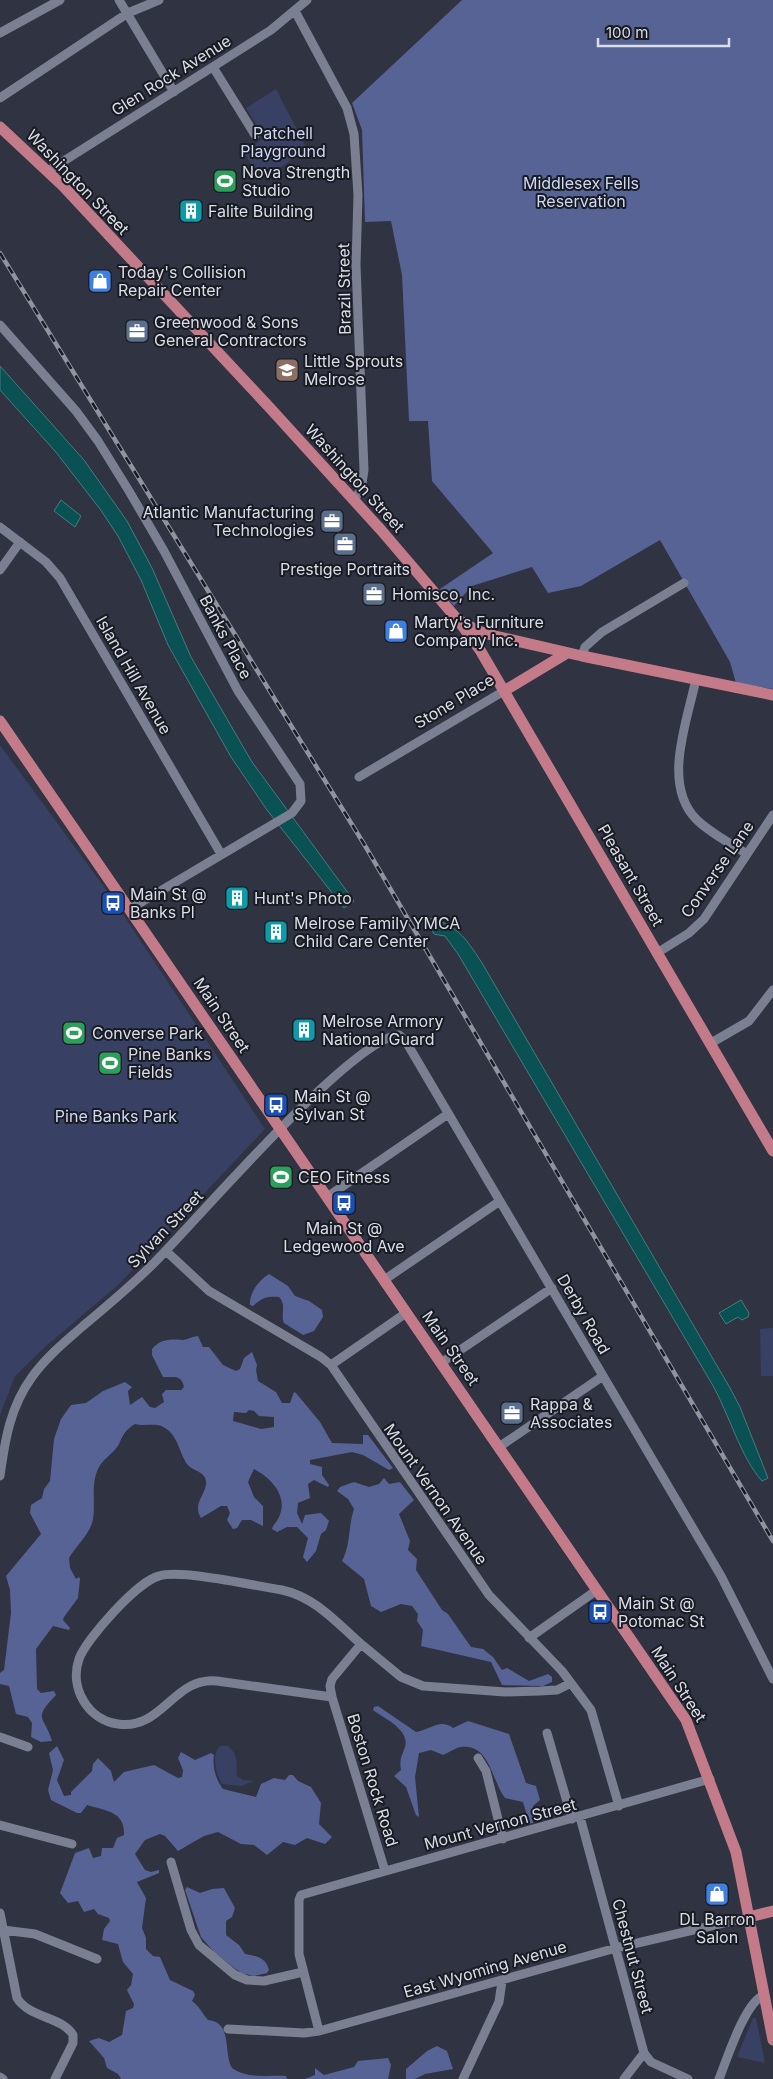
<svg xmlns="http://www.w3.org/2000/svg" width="773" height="2079" font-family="Inter,sans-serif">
<rect width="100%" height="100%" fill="#2f3342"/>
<path fill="#384063" d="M 276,89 L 306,147 L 285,165 L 259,178 L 244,152 L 264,138 L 246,108 Z
M 0,745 L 113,899 L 265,1129 L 117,1286 L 46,1346 L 15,1376 L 0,1415 Z
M 773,1328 L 773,1376 L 761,1376 L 760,1329 Z
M 220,1746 L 228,1746 C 239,1755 236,1764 237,1776 L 243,1780 L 254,1781 L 241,1786 L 222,1784 C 216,1775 211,1754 220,1746 Z
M 753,2018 L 756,2018 L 765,2063 L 737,2057 Z"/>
<path fill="#576394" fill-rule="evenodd" d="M 462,0 L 773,0 L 773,689 L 736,683 L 730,662 L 660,540 L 581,586 L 548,593 L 532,567 L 472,586 L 454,606 L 440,589 L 493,553 L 432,481 L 428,421 L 409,421 L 402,275 L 391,221 L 365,222 L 362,130 L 352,103 Z
M 269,1274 L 288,1286 L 295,1296 L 309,1301 L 322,1310 L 323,1317 L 314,1331 L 303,1335 L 284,1323 C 280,1314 287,1305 279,1297 C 266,1296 262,1298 253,1306 L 250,1305 C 249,1293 259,1280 269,1274 Z
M 198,1336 L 203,1347 L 209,1347 L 223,1365 L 236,1371 L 240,1369 L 244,1358 L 252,1352 L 257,1365 L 256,1370 L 258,1381 L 276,1392 L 282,1403 L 290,1403 L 294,1392 L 296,1393 L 320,1422 L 332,1443 L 363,1444 L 363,1435 L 368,1435 L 393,1468 L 389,1470 L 363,1455 L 352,1452 L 310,1460 L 310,1464 L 322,1467 L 322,1475 L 329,1485 L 328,1487 L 314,1480 L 308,1484 L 310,1498 L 298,1503 L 297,1513 L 302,1524 L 305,1515 L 321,1513 L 329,1521 L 326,1530 L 321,1534 L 316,1551 L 307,1562 L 303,1557 L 308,1538 L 297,1527 L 287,1527 L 277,1532 L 272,1529 C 273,1525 276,1523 278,1519 C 290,1497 271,1478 254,1469 L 248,1482 L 254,1497 L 263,1506 L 263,1526 L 251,1520 L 242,1520 L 237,1528 L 233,1529 L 227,1520 L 230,1513 L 227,1506 L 221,1506 L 201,1518 C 193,1505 203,1498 206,1485 C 208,1471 193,1472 187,1464 C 179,1452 178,1436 165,1428 C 156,1422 145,1427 135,1424 C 125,1430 123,1435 119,1444 C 115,1452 104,1458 99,1467 C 90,1484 96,1502 93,1519 C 91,1533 76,1546 69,1558 L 70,1568 L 76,1579 L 79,1577 L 80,1579 L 78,1598 L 64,1617 L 63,1620 L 70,1628 L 69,1630 L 53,1626 L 36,1649 L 37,1689 L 41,1693 L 54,1691 L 56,1695 C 32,1720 44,1715 52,1741 L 41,1742 L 31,1737 L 32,1723 L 28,1717 L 16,1714 L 9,1686 L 0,1684 L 0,1673 L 4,1670 L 11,1613 L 10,1590 L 6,1576 L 41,1534 L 30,1513 L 31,1505 L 42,1498 L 44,1489 L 50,1481 L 54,1439 L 61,1419 L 71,1405 L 86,1403 L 103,1391 L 125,1382 L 132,1387 L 128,1391 L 130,1405 L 142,1397 L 150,1407 L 155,1408 L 164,1402 L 162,1394 L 166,1390 L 181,1390 L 184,1387 C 181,1373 172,1378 163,1377 L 152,1355 L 152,1349 C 161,1339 170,1339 182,1340 C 187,1340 193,1336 198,1336 ZM 249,1410 L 254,1411 L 259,1416 L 274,1417 L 274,1427 L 261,1429 L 233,1421 L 234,1412 L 246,1413 Z
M 384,1478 L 389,1484 L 400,1482 L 414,1500 L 399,1514 L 410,1541 L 408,1550 L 417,1559 L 416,1570 L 442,1610 L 448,1614 L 471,1647 L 483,1649 L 493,1657 L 502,1670 L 507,1668 L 529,1681 L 548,1674 L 552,1677 L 552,1682 L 543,1686 L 502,1685 L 491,1662 L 421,1646 L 423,1630 L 417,1621 L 418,1614 L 412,1606 L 401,1604 L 381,1612 L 371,1606 L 364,1579 L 342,1561 C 351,1544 348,1526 354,1509 L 348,1499 L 337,1491 L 340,1487 L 354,1482 L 369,1487 L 379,1484 Z
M 378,1706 L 416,1732 C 430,1730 440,1718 453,1728 L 468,1721 L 509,1734 L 526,1783 L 536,1786 L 540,1800 L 533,1806 L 533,1823 L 527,1824 L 525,1822 L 526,1812 L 523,1802 L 505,1798 C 492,1782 490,1743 461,1747 C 454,1748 449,1753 443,1755 L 431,1750 L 419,1753 L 415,1777 L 419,1817 L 416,1815 L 406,1787 L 394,1776 L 401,1770 C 399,1759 402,1756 405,1747 C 410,1729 383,1718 373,1710 L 374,1707 Z
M 57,1746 L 64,1760 L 57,1780 L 64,1796 L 71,1795 L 71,1792 L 92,1771 L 93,1764 L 98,1758 L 111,1771 L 114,1782 L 124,1772 L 154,1765 L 178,1778 L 182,1777 L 183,1770 L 178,1758 L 181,1752 L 195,1760 L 211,1753 L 214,1755 C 212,1767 216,1780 223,1789 L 256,1797 L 261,1784 L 274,1778 L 285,1780 L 289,1775 L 293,1775 L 298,1781 L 311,1787 L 321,1803 L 319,1824 L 332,1837 L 325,1844 L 307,1838 L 295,1845 L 283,1842 L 267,1855 L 254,1845 L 241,1844 L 218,1832 L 204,1836 L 178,1851 L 165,1836 L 160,1834 L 145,1840 L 135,1854 L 145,1870 L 151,1872 L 159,1870 L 159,1873 L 137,1882 L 146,1898 L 142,1928 L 146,1938 L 146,1949 L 153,1956 L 160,1957 L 170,1980 L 193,1991 L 195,1995 L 192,2001 C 200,2007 202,2013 208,2020 C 233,2022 223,2053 232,2068 C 247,2079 268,2075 286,2076 L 287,2079 L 121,2079 L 118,2074 L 107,2068 L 104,2058 L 89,2041 L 99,2038 L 109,2042 L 122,2035 L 126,2011 L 133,2008 L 134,2004 L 127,1990 L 131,1985 L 133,1974 L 123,1962 L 118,1944 L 102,1940 L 104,1929 L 110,1921 L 109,1918 L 98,1914 L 94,1909 L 84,1912 L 78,1901 L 68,1903 L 60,1893 L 75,1853 L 89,1848 L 93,1858 L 101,1856 L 102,1848 L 113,1848 L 117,1838 L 124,1835 C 125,1811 106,1811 87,1805 L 81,1813 L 77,1813 L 51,1800 L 48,1790 L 53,1770 L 49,1753 Z
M 187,1887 L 200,1893 L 212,1889 L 224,1888 L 235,1908 L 232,1917 L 226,1921 L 226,1935 L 239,1945 L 245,1954 C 257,1956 266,1958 269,1970 L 267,1973 L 254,1976 L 241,1973 L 214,1952 L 201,1937 L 185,1890 Z
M 437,2046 L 447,2051 L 453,2069 L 425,2074 L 415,2079 L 406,2079 L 406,2069 L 427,2051 Z
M 388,2058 L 391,2065 L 388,2079 L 305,2079 L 315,2075 L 315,2068 L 324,2075 L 354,2067 L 358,2061 Z"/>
<path fill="#0a5153" stroke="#487b7f" d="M 0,366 L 84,460 L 127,521 L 152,568 L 191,657 L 252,762 L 354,901 L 344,908 L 267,810 L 231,757 L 168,645 L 141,580 L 118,536 L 100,509 L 55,451 L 0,390 Z
M 61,500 L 81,516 L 75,527 L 54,511 Z
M 425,917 C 457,924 465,937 482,963 L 730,1388 L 740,1407 L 768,1478 L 762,1481 C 741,1458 729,1414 712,1384 L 458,954 L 445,936 L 434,934 Z
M 741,1300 L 749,1313 L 748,1317 L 742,1320 L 738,1317 L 726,1324 L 719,1313 Z"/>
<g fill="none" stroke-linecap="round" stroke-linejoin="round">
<path stroke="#7a7f91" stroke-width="9" d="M 119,0 L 174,92
M 295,11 L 347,108 L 354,134 L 358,195 L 356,265 L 364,470 L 361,490 L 354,499
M 0,33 L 60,0
M 213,67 L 255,135
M 0,98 L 128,13 L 159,0
M 48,171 L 271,30 L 307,0
M 0,325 L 76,411 L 98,441 L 129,491 L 164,551 L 238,691 L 300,784 L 301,801 L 292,813 L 130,909
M 0,527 L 46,562 L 60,578 L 221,854
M 0,570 L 20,542
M 582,656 L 585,647 L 602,632 L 684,583
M 696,679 C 687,722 662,784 696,819 C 710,833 730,843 747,854
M 359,777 L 504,691
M 657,953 L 689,933 L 704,919 L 773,815
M 711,1043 L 749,1021 L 773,990
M 327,1197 L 448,1114
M 166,1251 L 209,1291 L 321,1357 L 331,1365 L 489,1595 L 562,1671 L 591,1710 L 619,1806
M 384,1280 L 500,1201
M 441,1363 L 552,1288
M 331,1365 L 406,1313
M 499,1447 L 603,1376
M 0,1476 C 5,1440 10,1407 32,1377 C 46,1357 65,1342 83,1326 C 107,1306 131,1286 154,1263 C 196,1221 351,1039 399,1035 L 405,1040 L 721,1576 L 773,1679
M 529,1638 L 597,1590
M 361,1644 L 401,1677 L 423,1686 L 505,1692 L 540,1691 L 557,1690 L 571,1683
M 332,1697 L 330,1686 L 332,1679 L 361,1644 C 337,1623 315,1597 282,1590 C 255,1586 182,1569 159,1576 C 138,1581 86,1639 79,1659 C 69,1688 88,1720 118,1724 C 162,1731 174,1676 217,1681 L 332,1697 L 385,1871
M 547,1733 L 572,1819
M 0,1737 L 28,1747
M 478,1758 L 486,1771 L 503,1839
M 580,1817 L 644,2053 L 651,2062 L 688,2079
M 0,1825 L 72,1844
M 171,1862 L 191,1930 L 199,1945 L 235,1975 L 247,1980 L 264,1981 L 303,1972
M 0,1913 L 17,1998 C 29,2018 63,2017 73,2035 L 73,2043 L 55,2079
M 3,1930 L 35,1934 L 97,1959
M 228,2029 L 304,2033 L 319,2031 L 616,1948 L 749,1917
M 319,2031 L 299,1954 L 299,1900 L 301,1895 L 710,1779
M 0,2077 L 3,2079
M 463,2079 L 499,2002 L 502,1981
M 624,2079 L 644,2053
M 719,2079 C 727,2059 745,2002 764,1995"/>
<path stroke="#c37b8a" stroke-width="11" d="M 0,127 L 63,186 L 270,408 L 381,530 L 457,619 L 478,631 L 495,636 L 582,656 L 773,695
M 461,624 L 480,650 L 773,1151
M 504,691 L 567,653
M 0,721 L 686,1720 L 736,1852 L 773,2040
M 749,1917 L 773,1911"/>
<g stroke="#9093a0" stroke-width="4.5">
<path id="rail" d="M 0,253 L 364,844 L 773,1541"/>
</g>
<use href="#rail" stroke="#191b22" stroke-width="2.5" stroke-dasharray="8" stroke-linecap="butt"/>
</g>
<defs>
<g id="stadium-square" transform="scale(1.25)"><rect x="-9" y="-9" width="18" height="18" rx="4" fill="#2e9e5b" stroke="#191b22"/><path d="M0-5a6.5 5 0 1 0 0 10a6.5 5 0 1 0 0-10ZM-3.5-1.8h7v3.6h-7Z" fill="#fff"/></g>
<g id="building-square" transform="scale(1.25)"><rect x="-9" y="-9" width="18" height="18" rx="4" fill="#0f9aa8" stroke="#191b22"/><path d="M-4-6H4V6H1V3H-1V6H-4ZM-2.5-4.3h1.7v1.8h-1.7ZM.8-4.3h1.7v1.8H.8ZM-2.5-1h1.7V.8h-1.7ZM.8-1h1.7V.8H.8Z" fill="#fff"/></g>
<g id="shop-square" transform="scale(1.25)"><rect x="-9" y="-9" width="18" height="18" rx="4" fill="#3f7fe0" stroke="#191b22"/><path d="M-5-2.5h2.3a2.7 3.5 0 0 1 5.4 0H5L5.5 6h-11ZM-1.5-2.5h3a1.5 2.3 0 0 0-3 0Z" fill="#fff"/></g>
<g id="office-square" transform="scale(1.25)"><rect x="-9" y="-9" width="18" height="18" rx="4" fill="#5c6f8a" stroke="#191b22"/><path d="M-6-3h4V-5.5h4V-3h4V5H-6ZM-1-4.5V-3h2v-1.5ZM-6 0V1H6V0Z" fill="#fff"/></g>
<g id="school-square" transform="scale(1.25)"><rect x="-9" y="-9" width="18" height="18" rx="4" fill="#8d6e63" stroke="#191b22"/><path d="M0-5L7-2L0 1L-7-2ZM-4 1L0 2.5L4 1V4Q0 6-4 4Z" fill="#fff"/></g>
<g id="bus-square" transform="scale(1.25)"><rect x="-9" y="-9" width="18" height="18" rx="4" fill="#1a4fb4" stroke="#191b22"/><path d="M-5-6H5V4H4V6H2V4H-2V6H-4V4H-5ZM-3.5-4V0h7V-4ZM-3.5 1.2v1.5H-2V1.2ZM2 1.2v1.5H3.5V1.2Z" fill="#fff"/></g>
</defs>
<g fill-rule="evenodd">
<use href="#stadium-square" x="225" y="181"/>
<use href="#building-square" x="191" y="211"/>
<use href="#shop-square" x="100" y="281"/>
<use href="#office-square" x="137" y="331"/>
<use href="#school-square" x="287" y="370"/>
<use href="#office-square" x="332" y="521"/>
<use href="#office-square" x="345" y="544"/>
<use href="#office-square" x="374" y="594"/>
<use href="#shop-square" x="396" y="631"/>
<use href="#building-square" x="237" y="898"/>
<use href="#bus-square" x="113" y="903"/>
<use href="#building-square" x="276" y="932"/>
<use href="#building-square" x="304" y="1030"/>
<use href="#stadium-square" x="74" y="1033"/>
<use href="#stadium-square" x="110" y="1063"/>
<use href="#bus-square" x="276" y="1105"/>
<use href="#stadium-square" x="281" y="1177"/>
<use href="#bus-square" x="344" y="1203"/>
<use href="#office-square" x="512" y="1413"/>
<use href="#bus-square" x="600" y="1612"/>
<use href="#shop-square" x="717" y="1894"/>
</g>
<g text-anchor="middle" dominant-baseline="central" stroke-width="4" stroke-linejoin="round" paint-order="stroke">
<g font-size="16" fill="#dadde7" stroke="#191b22">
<text transform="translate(171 75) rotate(-32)">Glen Rock Avenue</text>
<text transform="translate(78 182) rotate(46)">Washington Street</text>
<text transform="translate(344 289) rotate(-91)">Brazil Street</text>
<text transform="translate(355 478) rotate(48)">Washington Street</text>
<text transform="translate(226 637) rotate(62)">Banks Place</text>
<text transform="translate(134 675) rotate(60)">Island Hill Avenue</text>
<text transform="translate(454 701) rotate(-31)">Stone Place</text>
<text transform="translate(717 869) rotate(-55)">Converse Lane</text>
<text transform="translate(631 875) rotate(60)">Pleasant Street</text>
<text transform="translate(222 1015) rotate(56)">Main Street</text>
<text transform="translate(165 1229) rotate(-46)">Sylvan Street</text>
<text transform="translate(584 1314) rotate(60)">Derby Road</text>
<text transform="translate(451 1348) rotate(55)">Main Street</text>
<text transform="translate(436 1494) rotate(55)">Mount Vernon Avenue</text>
<text transform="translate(679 1684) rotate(57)">Main Street</text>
<text transform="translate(373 1780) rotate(73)">Boston Rock Road</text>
<text transform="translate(500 1824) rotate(-15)">Mount Vernon Street</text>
<text transform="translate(633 1956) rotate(75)">Chestnut Street</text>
<text transform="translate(485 1969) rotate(-16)">East Wyoming Avenue</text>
</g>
<g font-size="16" fill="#cfd8f7" stroke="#191b22">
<text x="283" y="133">Patchell<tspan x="283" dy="18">Playground</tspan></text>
<text x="581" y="183">Middlesex Fells<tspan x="581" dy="18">Reservation</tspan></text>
<text x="116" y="1116">Pine Banks Park</text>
</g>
<g font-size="16" fill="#dadde7" stroke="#191b22" text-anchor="start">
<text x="242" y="172">Nova Strength<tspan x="242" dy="18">Studio</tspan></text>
<text x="208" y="211">Falite Building</text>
<text x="118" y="272">Today's Collision<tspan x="118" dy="18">Repair Center</tspan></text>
<text x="154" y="322">Greenwood &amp; Sons<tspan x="154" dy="18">General Contractors</tspan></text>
<text x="304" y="361">Little Sprouts<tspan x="304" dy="18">Melrose</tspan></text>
<text x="314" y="512" text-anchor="end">Atlantic Manufacturing<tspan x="314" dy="18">Technologies</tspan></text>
<text x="345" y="569" text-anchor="middle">Prestige Portraits</text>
<text x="392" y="594">Homisco, Inc.</text>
<text x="414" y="622">Marty's Furniture<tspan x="414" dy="18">Company Inc.</tspan></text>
<text x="130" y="894">Main St @<tspan x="130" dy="18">Banks Pl</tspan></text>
<text x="254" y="898">Hunt's Photo</text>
<text x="294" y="923">Melrose Family YMCA<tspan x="294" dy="18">Child Care Center</tspan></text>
<text x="322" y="1021">Melrose Armory<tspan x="322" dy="18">National Guard</tspan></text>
<text x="92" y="1033">Converse Park</text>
<text x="128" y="1054">Pine Banks<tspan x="128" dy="18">Fields</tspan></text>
<text x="294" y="1096">Main St @<tspan x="294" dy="18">Sylvan St</tspan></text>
<text x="298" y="1177">CEO Fitness</text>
<text x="344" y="1228" text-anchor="middle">Main St @<tspan x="344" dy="18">Ledgewood Ave</tspan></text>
<text x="530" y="1404">Rappa &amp;<tspan x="530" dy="18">Associates</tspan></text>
<text x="618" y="1603">Main St @<tspan x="618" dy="18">Potomac St</tspan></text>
<text x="717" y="1919" text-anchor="middle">DL Barron<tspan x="717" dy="18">Salon</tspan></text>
</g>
</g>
<path d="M598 38v8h131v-8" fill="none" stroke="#dadde7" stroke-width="2.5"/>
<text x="606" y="38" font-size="15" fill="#dadde7" stroke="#191b22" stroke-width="4" paint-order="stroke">100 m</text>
</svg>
